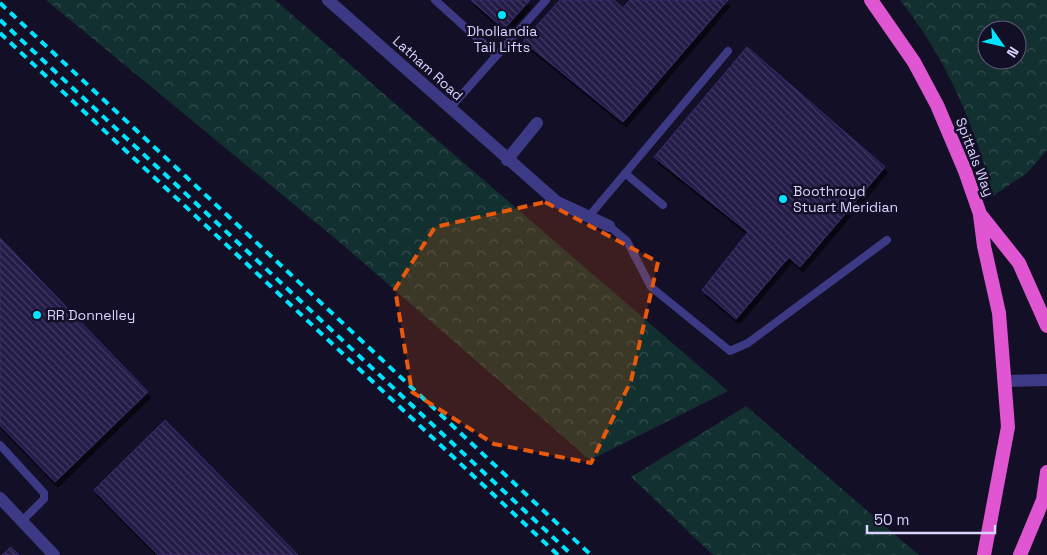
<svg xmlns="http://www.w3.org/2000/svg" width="1047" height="555" font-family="'Space Grotesk',sans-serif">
<defs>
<pattern id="forest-crowns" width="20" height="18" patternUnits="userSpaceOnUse" patternTransform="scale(1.25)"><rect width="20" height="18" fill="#12302f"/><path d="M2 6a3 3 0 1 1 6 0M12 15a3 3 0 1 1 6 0" fill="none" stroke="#344d4e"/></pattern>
<pattern id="building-back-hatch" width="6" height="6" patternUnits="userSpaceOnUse" patternTransform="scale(1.25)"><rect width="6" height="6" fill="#241b47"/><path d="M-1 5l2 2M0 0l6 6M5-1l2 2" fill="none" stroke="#433b63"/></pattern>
<filter id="shadow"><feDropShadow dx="3" dy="5.5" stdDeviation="0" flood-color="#0009"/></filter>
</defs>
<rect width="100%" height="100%" fill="#130f26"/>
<path fill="url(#forest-crowns)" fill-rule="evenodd" d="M 46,0 L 275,0 L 728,391 L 590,460 L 343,245 Z
M 900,0 L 1047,0 L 1047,150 L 1027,173 L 993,196 C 975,125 946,58 900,0 ZM 987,30 L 1017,30 L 1017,60 L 987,60 Z
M 746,406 L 900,539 L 919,555 L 713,555 L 631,477 Z"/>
<path fill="url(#building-back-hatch)" stroke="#3b2d73" filter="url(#shadow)" d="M 471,0 L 530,0 L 504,29 Z
M 560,0 L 614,0 L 623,8 L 630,0 L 728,0 L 623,122 L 523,41 Z
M 747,47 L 885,167 L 800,267 L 789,257 L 736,319 L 702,290 L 748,232 L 654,157 Z
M 0,238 L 148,392 L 55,482 L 0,425 Z
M 165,420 L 298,555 L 158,555 L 94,490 Z
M 11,547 L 19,555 L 2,555 Z"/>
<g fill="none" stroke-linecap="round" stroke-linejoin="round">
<path stroke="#3d3a85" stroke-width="8" d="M 435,0 L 496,55
M 450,108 L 546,0
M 626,174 L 663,205
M 590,215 L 728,51
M 609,226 L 627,241 L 651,287 L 730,351 L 748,343 L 887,240
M 0,445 L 44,493 L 44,499 L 22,521"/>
<path stroke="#3d3a85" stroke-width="12" d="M 328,0 L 557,202 L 609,226
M 507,160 L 537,123
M 1005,381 L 1047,380
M 0,498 L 54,555"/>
<path stroke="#e055d1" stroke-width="14" d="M 871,0 L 914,62 L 937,105 L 965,171 L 980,214 L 1019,263 L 1047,326
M 980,215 L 984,246 L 999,313 L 1008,427 L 984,555
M 1020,555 L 1043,500 L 1047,472"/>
<path stroke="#00e5ff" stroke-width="4" stroke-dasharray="8 6" stroke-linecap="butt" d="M 0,3 L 591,555
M 0,20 L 572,555
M 0,33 L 558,555"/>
</g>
<path fill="#e8590c" fill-opacity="0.2" stroke="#e8590c" stroke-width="4" stroke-dasharray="10 6" stroke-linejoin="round" d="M 545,202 L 658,262 L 631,381 L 591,463 L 494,444 L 412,392 L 395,289 L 435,227 Z"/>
<g fill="#00e5ff" stroke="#130f26" stroke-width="2">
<circle cx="502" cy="15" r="5"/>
<circle cx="783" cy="199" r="5"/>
<circle cx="37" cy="315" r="5"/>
</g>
<g text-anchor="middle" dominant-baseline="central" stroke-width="5" stroke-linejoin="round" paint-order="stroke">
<g font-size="14" fill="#d9d4ff" stroke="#130f26" text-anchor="start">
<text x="502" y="31" text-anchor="middle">Dhollandia<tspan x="502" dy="16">Tail Lifts</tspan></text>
<text x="793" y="191">Boothroyd<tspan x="793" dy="16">Stuart Meridian</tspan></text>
<text x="47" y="315">RR Donnelley</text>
</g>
<g font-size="14" fill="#d9d4ff" stroke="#130f26">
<text transform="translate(428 68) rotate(42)">Latham Road</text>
<text transform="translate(975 157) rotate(69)">Spittals Way</text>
</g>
</g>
<g transform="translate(1002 45) rotate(124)"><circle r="24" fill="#130f26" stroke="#625e7d"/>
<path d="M0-4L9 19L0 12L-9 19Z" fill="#00e5ff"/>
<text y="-8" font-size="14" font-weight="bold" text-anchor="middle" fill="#d9d4ff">N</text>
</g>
<path d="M867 525v8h128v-8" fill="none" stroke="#d9d4ff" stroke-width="2.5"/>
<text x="874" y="525" font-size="15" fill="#d9d4ff" stroke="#130f26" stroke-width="4" paint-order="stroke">50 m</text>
</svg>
